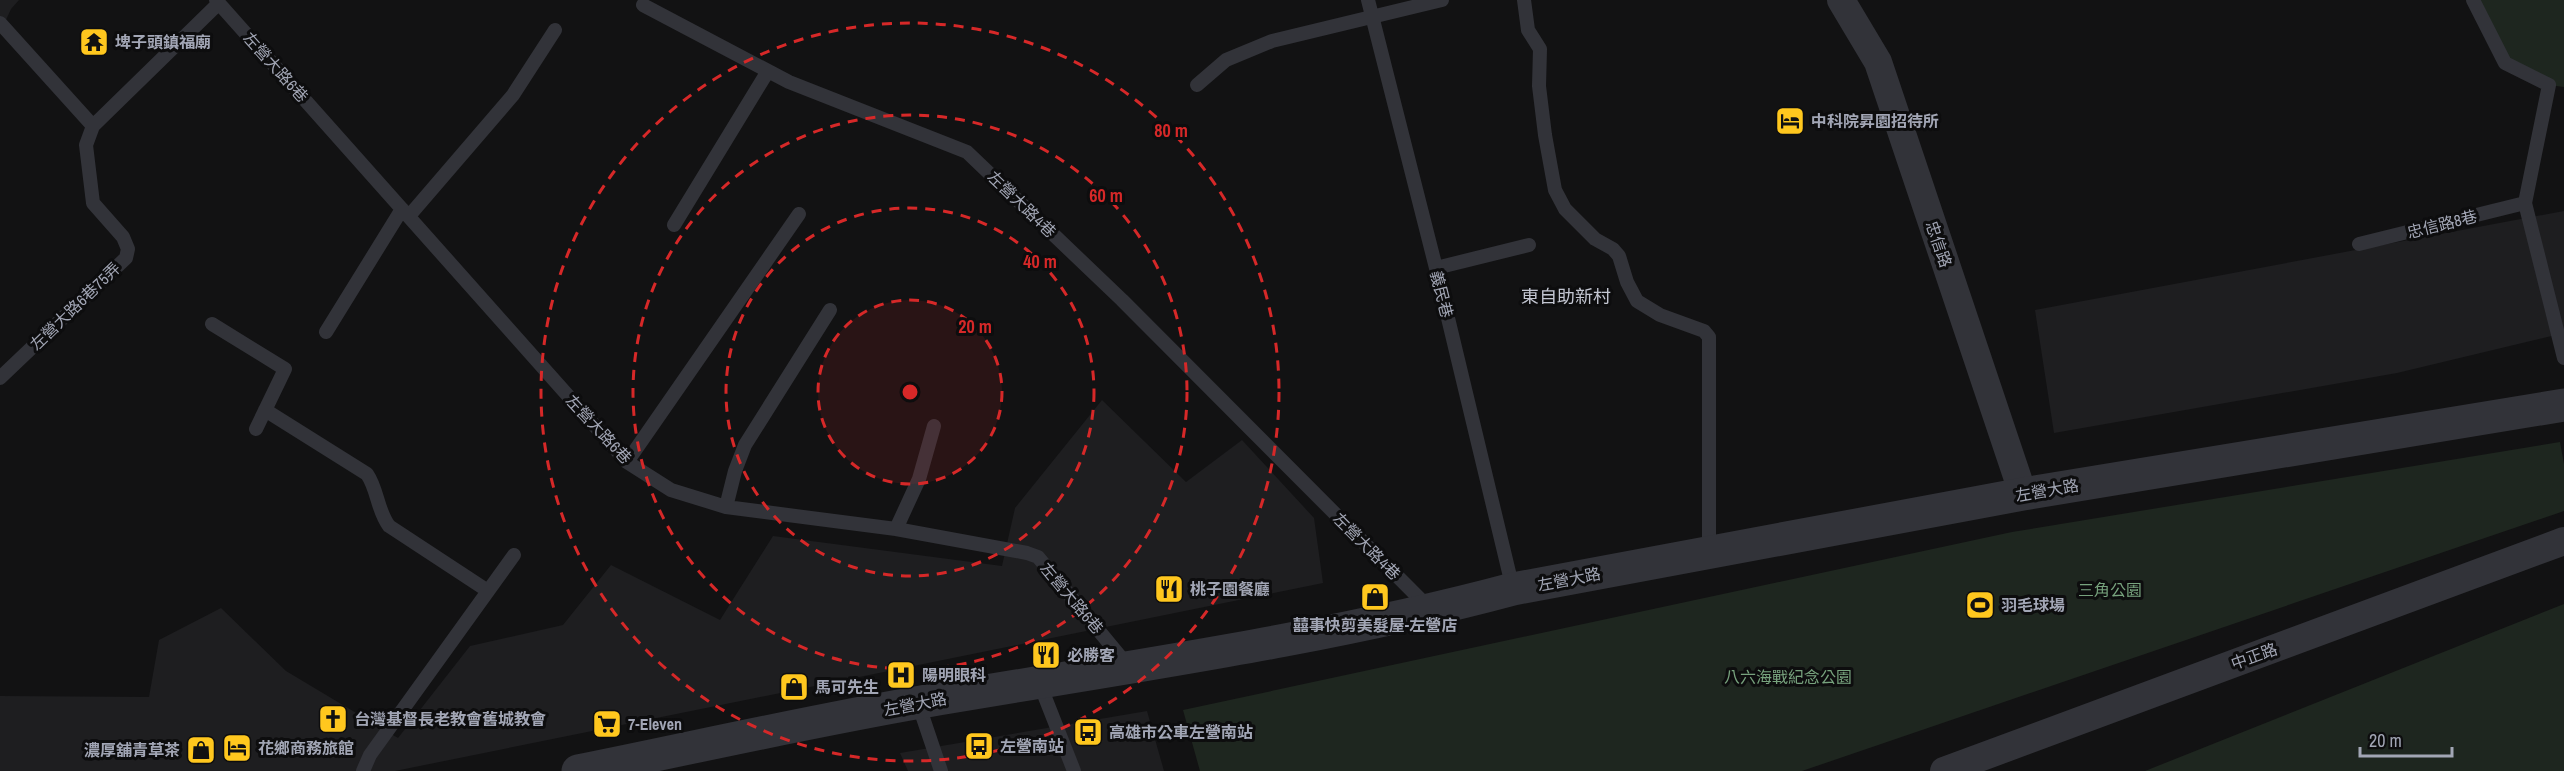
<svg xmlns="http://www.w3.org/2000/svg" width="2564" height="771" font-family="'Archivo Narrow','Noto Sans TC',sans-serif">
<rect width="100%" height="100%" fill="#121213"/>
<path fill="#1e1e20" d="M 0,0 L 19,0 L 11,9 L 0,33 Z
M 2564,211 L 2564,333 L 2397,373 L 2054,433 L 2035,310 Z
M 1102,400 L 1186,482 L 1242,440 L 1314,518 L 1323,583 L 395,771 L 0,771 L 0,696 L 149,697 L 159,640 L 221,608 L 286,671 L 398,738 L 470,646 L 563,625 L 611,565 L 720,620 L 773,536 L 1002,566 L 1015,508 Z
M 1147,711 L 1164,771 L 908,771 L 900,753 Z"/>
<path fill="#1e261f" d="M 2473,0 L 2564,0 L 2564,87 L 2549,85 L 2505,63 Z
M 2560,442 L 2564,464 L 2564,511 L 1802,771 L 1200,771 L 1183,710 L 2012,532 Z
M 2564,604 L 2564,771 L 2145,771 Z"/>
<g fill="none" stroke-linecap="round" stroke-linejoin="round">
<path stroke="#323339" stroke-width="14" d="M 216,0 L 627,462 L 671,490 L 726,507 L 896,529 L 1027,553 L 1038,557 L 1128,666
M 1368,0 L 1436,268 L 1513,589
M 1524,0 L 1528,30 L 1540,49 L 1539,86 L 1545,135 L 1555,190 L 1565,209 L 1595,239 L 1613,249 L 1619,256 L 1627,282 L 1637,301 L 1660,315 L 1704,331 L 1709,337 L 1709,553
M 2473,0 L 2505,63 L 2549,85 L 2525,203 L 2564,358
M 643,5 L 789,82 L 967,152 L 1122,300 L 1428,607
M 0,23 L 93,126
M 1197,85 L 1226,60 L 1272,41 L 1442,0
M 409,216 L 513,95 L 555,30
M 674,225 L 768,71
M 2359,244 L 2525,203
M 1436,268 L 1529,245
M 212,324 L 285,369 L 256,429
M 326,332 L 402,209
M 0,378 L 126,258 L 128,249 L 123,237 L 93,203 L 86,145 L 93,126 L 219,3
M 265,410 L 367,474 C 378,490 377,510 389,526 L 488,591
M 627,462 L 799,214
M 726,507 L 735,471 L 745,445 L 830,310
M 896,529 L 919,479 L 934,426
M 1039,682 L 1074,771
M 918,703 L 941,771
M 363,771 L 370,755 L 514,555"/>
<path stroke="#323339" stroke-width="28" d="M 1841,0 L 1878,62 L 2023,494
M 1944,771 L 2564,541"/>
<path stroke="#323339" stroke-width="33" d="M 578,771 C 692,748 806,722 921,702 C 1119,668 1319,641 1513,589 L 2023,494 L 2564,405"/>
</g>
<circle cx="910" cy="392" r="92" fill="#d62828" fill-opacity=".12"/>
<g fill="none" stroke="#d62828" stroke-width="3" stroke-dasharray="10 8">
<circle cx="910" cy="392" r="92"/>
<circle cx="910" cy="392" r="184"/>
<circle cx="910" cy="392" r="277"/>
<circle cx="910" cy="392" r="369"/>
</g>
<defs>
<g id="temple-square" transform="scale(1.5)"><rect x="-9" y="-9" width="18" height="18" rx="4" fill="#ffc71e" stroke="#0d0d0e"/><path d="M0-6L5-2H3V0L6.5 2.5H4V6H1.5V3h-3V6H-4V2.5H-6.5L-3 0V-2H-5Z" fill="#111"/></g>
<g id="hotel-square" transform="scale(1.5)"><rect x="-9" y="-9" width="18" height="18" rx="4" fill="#ffc71e" stroke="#0d0d0e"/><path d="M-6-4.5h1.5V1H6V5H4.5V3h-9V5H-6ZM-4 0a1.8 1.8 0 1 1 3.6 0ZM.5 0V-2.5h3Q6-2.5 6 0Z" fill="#111"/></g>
<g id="restaurant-square" transform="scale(1.5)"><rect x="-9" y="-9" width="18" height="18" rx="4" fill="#ffc71e" stroke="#0d0d0e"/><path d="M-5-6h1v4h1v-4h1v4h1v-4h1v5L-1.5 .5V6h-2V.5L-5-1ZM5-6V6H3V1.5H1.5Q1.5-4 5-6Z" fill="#111"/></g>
<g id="shop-square" transform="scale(1.5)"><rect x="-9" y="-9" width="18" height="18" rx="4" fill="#ffc71e" stroke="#0d0d0e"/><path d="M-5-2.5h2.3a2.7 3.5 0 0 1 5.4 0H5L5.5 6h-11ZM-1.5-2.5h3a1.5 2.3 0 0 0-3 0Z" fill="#111"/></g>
<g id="stadium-square" transform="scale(1.5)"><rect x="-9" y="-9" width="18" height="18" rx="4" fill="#ffc71e" stroke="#0d0d0e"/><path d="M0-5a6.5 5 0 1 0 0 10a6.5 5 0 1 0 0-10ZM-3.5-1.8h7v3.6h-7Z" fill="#111"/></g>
<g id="hospital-square" transform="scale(1.5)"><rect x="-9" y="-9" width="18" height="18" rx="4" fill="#ffc71e" stroke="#0d0d0e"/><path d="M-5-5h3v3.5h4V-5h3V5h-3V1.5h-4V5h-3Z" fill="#111"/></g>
<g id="church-square" transform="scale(1.5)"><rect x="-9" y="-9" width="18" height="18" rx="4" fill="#ffc71e" stroke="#0d0d0e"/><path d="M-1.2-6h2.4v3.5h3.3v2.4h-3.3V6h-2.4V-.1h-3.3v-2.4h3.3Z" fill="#111"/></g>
<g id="supermarket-square" transform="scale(1.5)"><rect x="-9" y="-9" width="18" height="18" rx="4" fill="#ffc71e" stroke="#0d0d0e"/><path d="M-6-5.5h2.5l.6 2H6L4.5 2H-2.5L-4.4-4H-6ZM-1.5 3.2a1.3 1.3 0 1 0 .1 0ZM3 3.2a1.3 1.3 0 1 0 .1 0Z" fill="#111"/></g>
<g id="bus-square" transform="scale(1.5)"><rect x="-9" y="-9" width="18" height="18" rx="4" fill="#ffc71e" stroke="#0d0d0e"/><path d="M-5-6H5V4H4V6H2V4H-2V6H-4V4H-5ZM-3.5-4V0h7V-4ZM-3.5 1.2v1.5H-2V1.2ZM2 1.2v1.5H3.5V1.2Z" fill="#111"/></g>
</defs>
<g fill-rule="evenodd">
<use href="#temple-square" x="94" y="42"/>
<use href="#hotel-square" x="1790" y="121"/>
<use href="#restaurant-square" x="1169" y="589"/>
<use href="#shop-square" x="1375" y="597"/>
<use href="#stadium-square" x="1980" y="605"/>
<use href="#restaurant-square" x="1046" y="655"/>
<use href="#hospital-square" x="901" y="675"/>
<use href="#shop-square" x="794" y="687"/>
<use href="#church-square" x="333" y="719"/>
<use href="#supermarket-square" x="607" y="724"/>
<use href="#bus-square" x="1088" y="732"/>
<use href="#bus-square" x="979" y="746"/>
<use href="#hotel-square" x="237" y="748"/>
<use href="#shop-square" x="201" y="750"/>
</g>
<g text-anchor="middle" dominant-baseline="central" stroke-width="6" stroke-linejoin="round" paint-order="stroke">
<g font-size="16" font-weight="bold" fill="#a2a6b5" stroke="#0d0d0e" text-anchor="start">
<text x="115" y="42">埤子頭鎮福廟</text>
<text x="1811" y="121">中科院昇園招待所</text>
<text x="1190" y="589">桃子園餐廳</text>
<text x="2001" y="605">羽毛球場</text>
<text x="1375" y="625" text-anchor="middle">囍事快剪美髮屋-左營店</text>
<text x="1067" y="655">必勝客</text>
<text x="922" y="675">陽明眼科</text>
<text x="815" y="687">馬可先生</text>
<text x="354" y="719">台灣基督長老教會舊城教會</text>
<text x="628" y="724">7-Eleven</text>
<text x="1109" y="732">高雄市公車左營南站</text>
<text x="1000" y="746">左營南站</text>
<text x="258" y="748">花鄉商務旅館</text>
<text x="180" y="750" text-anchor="end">濃厚舖青草茶</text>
</g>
<g font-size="16" fill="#a2a6b5" stroke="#0d0d0e">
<text transform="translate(276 67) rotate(48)">左營大路6巷</text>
<text transform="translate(1022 204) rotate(44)">左營大路4巷</text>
<text transform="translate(2442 224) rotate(-14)">忠信路8巷</text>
<text transform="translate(1939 244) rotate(71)">忠信路</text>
<text transform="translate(1442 294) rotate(76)">義民巷</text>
<text transform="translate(75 306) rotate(-44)">左營大路6巷75弄</text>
<text transform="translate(599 429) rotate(47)">左營大路6巷</text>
<text transform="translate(2047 490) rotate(-10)">左營大路</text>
<text transform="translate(1367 546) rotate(45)">左營大路4巷</text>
<text transform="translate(1569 579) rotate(-11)">左營大路</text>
<text transform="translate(1072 598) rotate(50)">左營大路6巷</text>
<text transform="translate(2254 656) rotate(-20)">中正路</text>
<text transform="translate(915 704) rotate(-11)">左營大路</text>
</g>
<g font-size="16" fill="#77a27d" stroke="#0d0d0e">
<text x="2110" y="590">三角公園</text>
<text x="1788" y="677">八六海戰紀念公園</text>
</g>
<g font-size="18" fill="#c3c6d1" stroke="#0d0d0e">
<text x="1566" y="296">東自助新村</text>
</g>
</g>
<circle cx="910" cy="392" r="9" fill="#d62828" stroke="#0d0d0e" stroke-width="3"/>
<g font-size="18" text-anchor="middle" font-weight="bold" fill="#d62828" stroke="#0d0d0e" stroke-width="6" stroke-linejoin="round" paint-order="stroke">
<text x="1171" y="137">80 m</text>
<text x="1106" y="202">60 m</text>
<text x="1040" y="268">40 m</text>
<text x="975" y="333">20 m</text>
</g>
<path d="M2360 747v9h92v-9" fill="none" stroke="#a2a6b5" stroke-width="3"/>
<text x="2369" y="747" font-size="18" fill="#a2a6b5" stroke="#0d0d0e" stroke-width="4.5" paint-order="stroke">20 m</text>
</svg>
